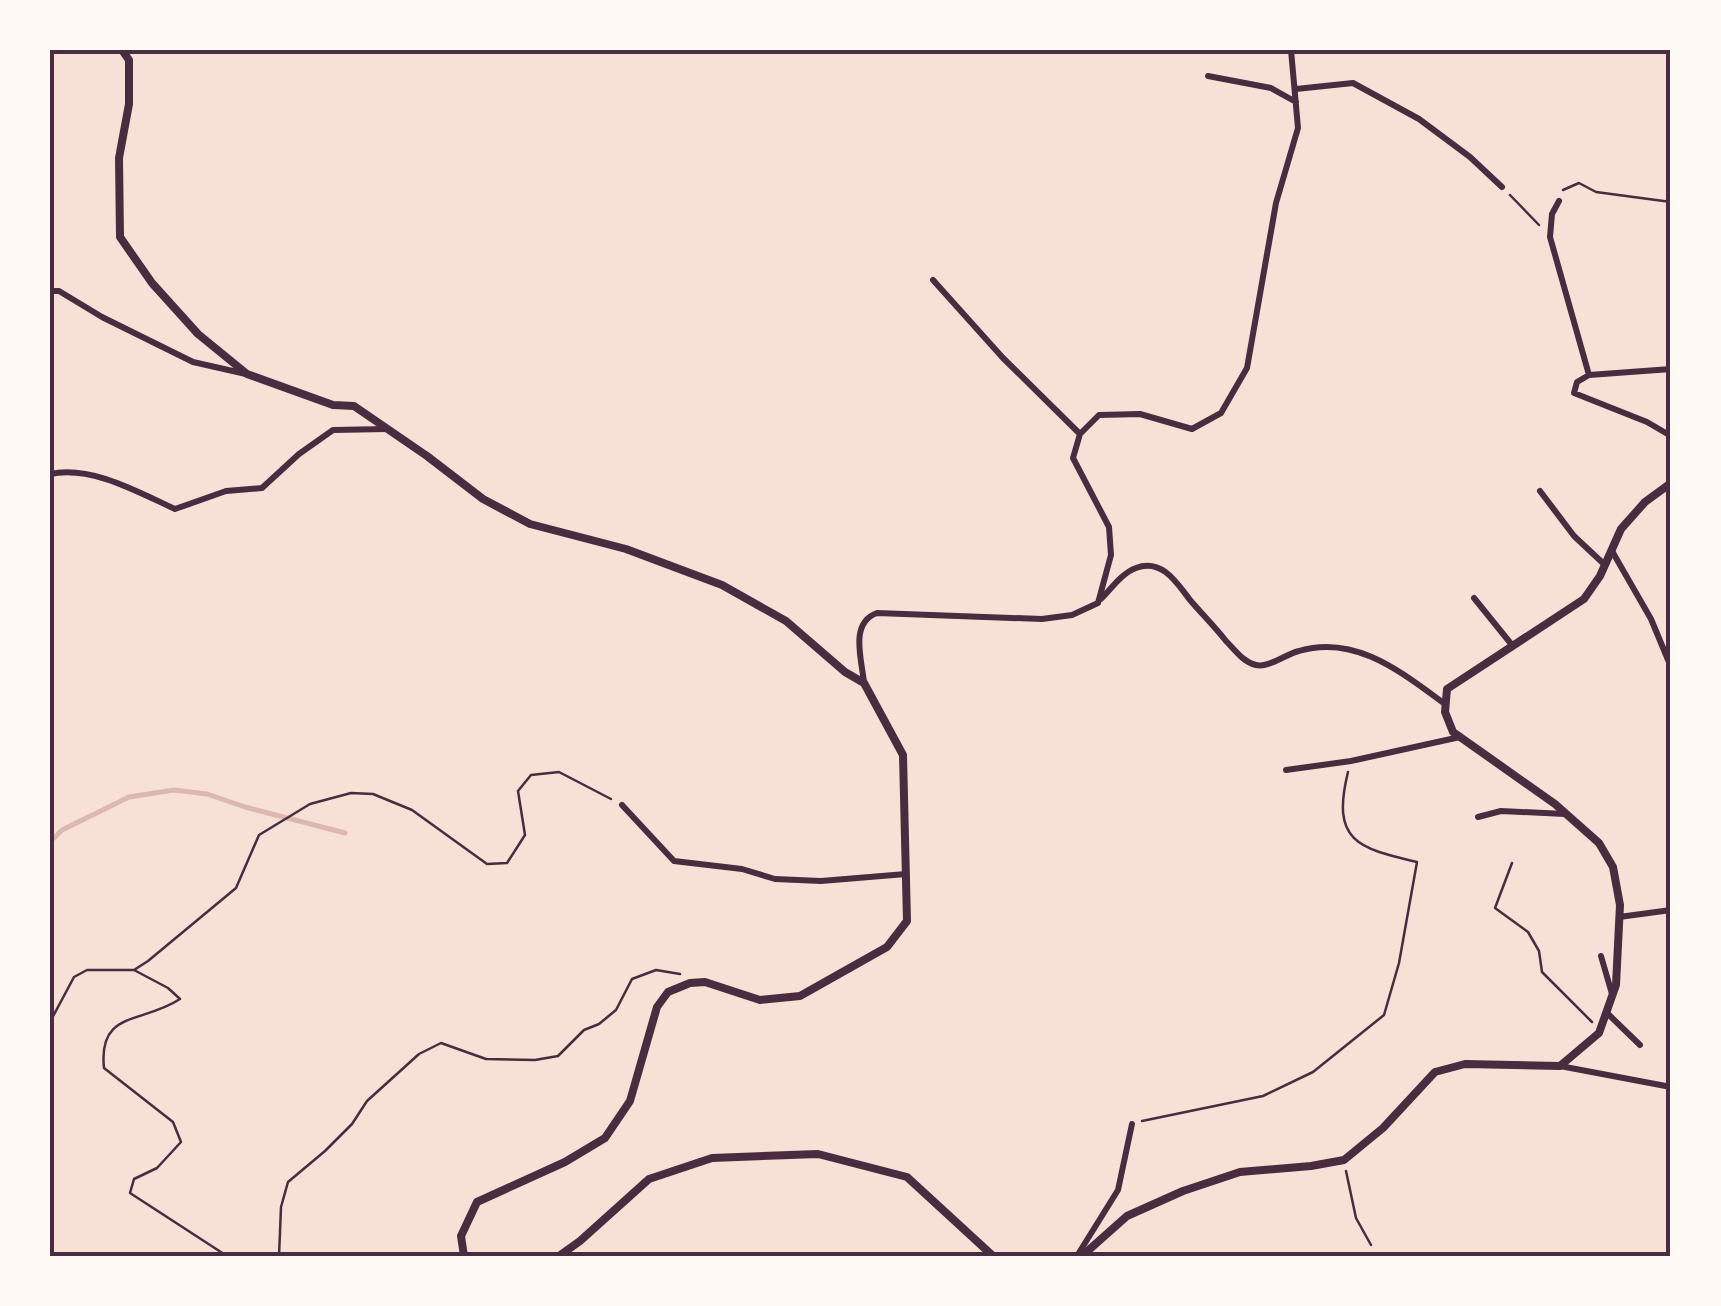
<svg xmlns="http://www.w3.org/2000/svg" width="1721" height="1306" font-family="'Open Sans',sans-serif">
<rect width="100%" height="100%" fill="#f7e1d7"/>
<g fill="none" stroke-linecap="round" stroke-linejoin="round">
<path stroke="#dcb8b0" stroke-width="5" d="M 50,842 L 62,830 L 129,797 L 174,790 L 207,794 L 245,807 L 345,833"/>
<path stroke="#4a2c40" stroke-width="2.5" d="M 1563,190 L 1579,183 L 1596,192 L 1671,202
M 1510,195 L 1539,225
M 1671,282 L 1671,283
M 1512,863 L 1495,908 L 1528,932 L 1539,951 L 1542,972 L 1592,1022
M 134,970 L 168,988 L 180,999 C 142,1024 98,1010 104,1068 L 173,1122 L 181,1142 L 157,1168 L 134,1179 L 130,1193 L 227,1256
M 50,1022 L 74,977 L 87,970 L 134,970 L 148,961 L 236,888 L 259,835 L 310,804 L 351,793 L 373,794 L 412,810 L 487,864 L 507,863 L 525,835 L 518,791 L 531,775 L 559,772 L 611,799
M 1142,1121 L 1263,1096 L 1313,1072 L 1384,1015 L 1399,963 L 1417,862 C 1357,848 1331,841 1348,772
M 1346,1171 L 1356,1218 L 1371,1245
M 279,1256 L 281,1207 L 288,1182 L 325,1151 L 352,1124 L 367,1101 L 419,1054 L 441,1043 L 486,1059 L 535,1060 L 558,1056 L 584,1030 L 599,1024 L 616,1010 L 632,979 L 656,970 L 680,974"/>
<path stroke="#4a2c40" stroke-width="6" d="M 1208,76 L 1271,88 L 1296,102
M 1296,89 L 1353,83 L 1419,119 L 1470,157 L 1502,187
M 1559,201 L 1552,214 L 1550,237 L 1589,375
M 933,280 L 1003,358 L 1080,434
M 50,291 L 59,291 L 102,317 L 193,362 L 246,374
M 1671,369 L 1589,375 L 1577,382 L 1574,393 L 1647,422 L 1671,436
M 50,474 C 91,465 138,492 175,509 L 226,491 L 262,488 L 299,454 L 333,430 L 387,429
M 1540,491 L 1574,536 L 1605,565
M 1612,551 L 1651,619 L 1671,667
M 1474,598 L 1512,645
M 1101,599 C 1111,589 1122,573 1136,568 C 1162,558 1177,583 1190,600 C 1202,614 1215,627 1226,641 C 1235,650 1243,662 1256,665 C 1269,668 1286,654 1299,651 C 1356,634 1402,673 1445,704
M 864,683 C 862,660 849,623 877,613 L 1042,619 L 1072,615 L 1098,603 L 1111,555 L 1109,527 L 1073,458 L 1080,434 L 1099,415 L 1140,414 L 1192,429 L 1221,413 L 1247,368 L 1276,203 L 1298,128 L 1291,50
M 1286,770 L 1351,761 L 1460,737
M 622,805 L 674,861 L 742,869 L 775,879 L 821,881 L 906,874
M 1478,817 L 1501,811 L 1565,814
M 1619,917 L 1671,910
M 1601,956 L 1612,994
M 1606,1012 L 1640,1045
M 1560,1066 L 1671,1087
M 1077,1256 L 1118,1190 L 1132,1124"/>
<path stroke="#4a2c40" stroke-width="8" d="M 122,50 L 129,60 L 129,104 L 119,158 L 120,237 L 152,283 L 198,334 L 247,374 L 333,405 L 354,406 L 427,456 L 483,499 L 530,524 L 626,549 L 722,585 L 786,621 L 845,672 L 864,683 L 903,755 L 907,921 L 887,947 L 800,996 L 760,1000 L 705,982 L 690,983 L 668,992 L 657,1007 L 630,1101 L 605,1138 L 565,1162 L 477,1202 L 461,1236 L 464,1256
M 559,1256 L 580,1241 L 649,1179 L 712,1158 L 818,1154 L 907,1177 L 993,1256
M 1082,1256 L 1127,1216 L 1183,1191 L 1240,1172 L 1311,1166 L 1344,1160 L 1383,1128 L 1435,1072 L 1465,1064 L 1560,1066 L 1599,1033 L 1616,985 L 1620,905 L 1613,867 L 1599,843 L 1555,804 L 1453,732 L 1445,712 L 1447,689 L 1584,599 L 1600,576 L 1621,529 L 1645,502 L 1671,483"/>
</g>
<rect width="1721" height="1306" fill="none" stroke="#fffaf5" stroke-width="105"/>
<rect x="52" y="52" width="1616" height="1202" fill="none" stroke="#4a2c40" stroke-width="4"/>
</svg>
